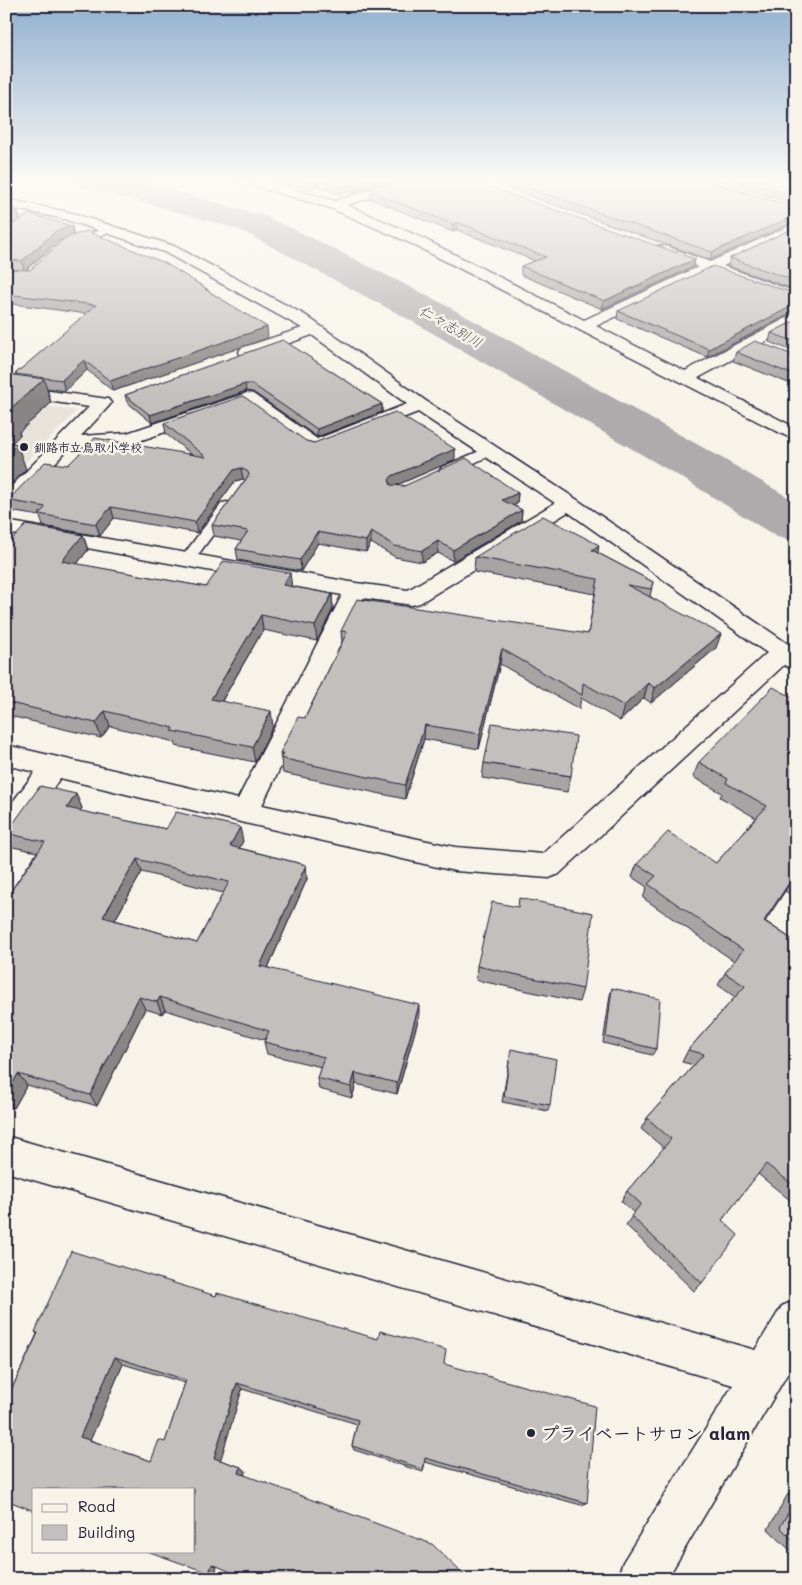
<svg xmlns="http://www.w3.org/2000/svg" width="802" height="1585" font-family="Mali,'Klee One',sans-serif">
<rect width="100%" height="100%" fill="#f7f3e8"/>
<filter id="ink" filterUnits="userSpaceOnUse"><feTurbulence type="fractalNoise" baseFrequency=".02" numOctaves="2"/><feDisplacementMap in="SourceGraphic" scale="10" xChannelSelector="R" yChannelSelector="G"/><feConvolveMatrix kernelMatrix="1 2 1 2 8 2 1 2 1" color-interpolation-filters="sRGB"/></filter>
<g filter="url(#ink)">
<path fill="#e7e3db" d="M 6,400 L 77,411 L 6,482 Z"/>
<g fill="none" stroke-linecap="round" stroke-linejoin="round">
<path fill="#aeabad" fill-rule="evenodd" d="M 68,179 L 129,179 L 147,183 L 264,216 L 302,233 L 440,302 L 720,457 L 796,502 L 796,541 L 777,537 L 684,479 L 410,320 L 240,230 L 139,201 L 73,186 Z"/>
<g stroke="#22223b" stroke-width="3">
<path id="lane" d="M 108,227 L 113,230 L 111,232 L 70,245 L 65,242 Z
M 489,447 L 494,448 L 495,451 L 494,454 L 452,473 L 447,474 L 440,470 L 442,467 Z
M 227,502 L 234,506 L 192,563 L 182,563 L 180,560 L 182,557 L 222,503 Z"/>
</g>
<g stroke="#22223b" stroke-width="3">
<path id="street" d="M 238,179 L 258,179 L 335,201 L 402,179 L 421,179 L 419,182 L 347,205 L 420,237 L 584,320 L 698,267 L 655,252 L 653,249 L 655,246 L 665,246 L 710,262 L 796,223 L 796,232 L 723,266 L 796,292 L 796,302 L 711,272 L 596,326 L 685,371 L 796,313 L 796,325 L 698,378 L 796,428 L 796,441 L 410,243 L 330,208 L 240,182 Z
M 6,199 L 72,213 L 174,246 L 305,315 L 426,401 L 576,499 L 791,646 L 796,650 L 796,670 L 784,665 L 559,874 L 549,878 L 455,871 L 245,823 L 60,778 L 16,841 L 6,844 L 6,811 L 35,772 L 6,765 L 6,745 L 238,799 L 342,595 L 6,533 L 6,521 L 356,583 L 408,590 L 555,503 L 418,412 L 315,452 L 308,450 L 245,405 L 136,442 L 69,448 L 13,508 L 6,510 L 6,492 L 89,407 L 6,395 L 6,385 L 108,399 L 111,403 L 108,407 L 81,436 L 127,433 L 247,393 L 253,394 L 317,439 L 407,404 L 312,335 L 253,356 L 241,356 L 239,352 L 241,348 L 302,328 L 164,252 L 64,219 L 6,207 ZM 568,512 L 767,653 L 543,854 L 455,847 L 262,805 L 363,598 L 412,605 L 420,603 Z
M 6,1136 L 755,1350 L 782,1306 L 796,1300 L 796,1359 L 667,1579 L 617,1579 L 623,1562 L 733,1385 L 6,1172 Z"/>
</g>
<use href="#lane" fill="#f7f3e8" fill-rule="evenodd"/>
<use href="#street" fill="#f7f3e8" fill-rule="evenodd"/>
</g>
<path fill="#a7a4a3" stroke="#22223b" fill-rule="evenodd" d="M 278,179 L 396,179 L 354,193 L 350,191 L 340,195 L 317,186 L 309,189 L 302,188 Z
M 481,179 L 701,179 L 796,208 L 710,260 Z
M 714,179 L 796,179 L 796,205 Z
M 371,192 L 695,259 L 693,267 L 602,309 L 521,275 L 521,266 L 535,261 L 457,230 L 453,232 L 371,199 Z
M 6,209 L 17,210 L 20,219 L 7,228 L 74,236 L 207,289 L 208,291 L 268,338 L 113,391 L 87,370 L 65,391 L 47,388 L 51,403 L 19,432 L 20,435 L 12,443 L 26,469 L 6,489 L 6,374 L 16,375 L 15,374 L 87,314 L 6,303 ZM 64,239 L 30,270 L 26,270 L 59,241 Z
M 796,227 L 796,290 L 728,266 L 730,258 Z
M 796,294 L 796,311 L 707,357 L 617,319 L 618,311 Z
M 796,320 L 796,352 L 769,342 L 771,333 Z
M 283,340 L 382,404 L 382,412 L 317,437 L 253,392 L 246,391 L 152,423 L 127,402 L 125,395 Z
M 736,352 L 796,356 L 796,386 L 733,361 Z
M 164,423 L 306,441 L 314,443 L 455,460 L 397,485 L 518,493 L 517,504 L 513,505 L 522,510 L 521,521 L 453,561 L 438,553 L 422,562 L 395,557 L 371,543 L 366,552 L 318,543 L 301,571 L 238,560 L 236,549 L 241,541 L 214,536 L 212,525 L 245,480 L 243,479 L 235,481 L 197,533 L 114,518 L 100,536 L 43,526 L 40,516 L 9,511 L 6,503 L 6,499 L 10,498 L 68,465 L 191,454 L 166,434 Z
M 83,535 L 88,550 L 77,564 L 206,587 L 292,587 L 332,594 L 333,609 L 317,641 L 263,630 L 222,701 L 273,726 L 255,762 L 176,746 L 175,742 L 110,726 L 101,738 L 6,715 L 6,546 Z
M 598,553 L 653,582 L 650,596 L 716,648 L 651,703 L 644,698 L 620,721 L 581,698 L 579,709 L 500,664 L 479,749 L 424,739 L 405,799 L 283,773 L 280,753 L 305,718 L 342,643 L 341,631 L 588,634 L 595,594 L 474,572 L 475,557 Z
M 796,699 L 796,898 L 785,891 L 765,921 L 796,942 L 796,1205 L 758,1174 L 722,1220 L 702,1283 L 694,1291 L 626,1225 L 634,1213 L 621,1201 L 627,1191 L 664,1148 L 641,1129 L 647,1118 L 694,1065 L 682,1062 L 688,1050 L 735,997 L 718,985 L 725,973 L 734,961 L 643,898 L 647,887 L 632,877 L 637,864 L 716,863 L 756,818 L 720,797 L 722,793 L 693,777 L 699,762 Z
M 484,763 L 571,776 L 567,792 L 482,778 Z
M 76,794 L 82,808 L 80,811 L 166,829 L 243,841 L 239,848 L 306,865 L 307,879 L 268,968 L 419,1017 L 397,1094 L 356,1084 L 352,1098 L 319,1089 L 317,1078 L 321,1067 L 267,1054 L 264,1042 L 265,1040 L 165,1010 L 162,1014 L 145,1009 L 97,1106 L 27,1085 L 14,1108 L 6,1106 L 6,898 L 37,852 L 8,846 L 6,843 L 6,830 ZM 142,872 L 223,893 L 197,943 L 115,920 Z
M 518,907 L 583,989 L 579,1002 L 476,980 L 477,966 Z
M 612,988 L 656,1049 L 652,1055 L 603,1043 L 610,995 Z
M 510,1056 L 550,1105 L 548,1111 L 502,1102 Z
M 216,1296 L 444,1364 L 587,1503 L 581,1505 L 425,1462 L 423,1472 L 354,1450 L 352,1446 L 357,1424 L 242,1389 L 220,1460 L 241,1467 L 246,1471 L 215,1573 L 209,1573 L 8,1397 L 37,1334 L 35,1332 ZM 123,1364 L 185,1383 L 165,1442 L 151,1461 L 90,1440 Z
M 796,1492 L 796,1556 L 768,1529 L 788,1494 Z"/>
<path fill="#888684" stroke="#22223b" d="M 316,179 L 317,186 L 309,189 L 309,181 Z
M 373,179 L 396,179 L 354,193 L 354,185 Z
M 350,184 L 350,191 L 340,195 L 340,187 Z
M 17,210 L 20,219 L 6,229 L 6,218 Z
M 796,215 L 796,221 L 710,260 L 712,252 Z
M 457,222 L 457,230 L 453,232 L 453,224 Z
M 72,226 L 74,236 L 59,241 L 24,271 L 22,261 L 56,231 Z
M 695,259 L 693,267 L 602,309 L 604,301 Z
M 796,304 L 796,311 L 707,357 L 709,349 Z
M 267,327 L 268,338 L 113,391 L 110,381 Z
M 84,360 L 87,370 L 65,391 L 62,380 Z
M 44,379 L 51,403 L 19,432 L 20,435 L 6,449 L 6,416 L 9,410 Z
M 245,384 L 246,391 L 152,423 L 150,415 Z
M 382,404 L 382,412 L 317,437 L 317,429 Z
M 17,444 L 26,469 L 6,489 L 6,455 Z
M 455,449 L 455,460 L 392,487 L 389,480 L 392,476 Z
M 241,468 L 243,479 L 235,481 L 197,533 L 195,522 L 234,470 Z
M 518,493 L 517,504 L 501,511 L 502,500 Z
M 111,507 L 114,518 L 100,536 L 96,524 Z
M 522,510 L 521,521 L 453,561 L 453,550 Z
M 317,532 L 318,543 L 301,571 L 300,560 Z
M 371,532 L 371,543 L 366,552 L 366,541 Z
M 83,535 L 88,550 L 67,576 L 62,561 Z
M 438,541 L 438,553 L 422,562 L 422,551 Z
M 599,545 L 597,560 L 592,550 Z
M 290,573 L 292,588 L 283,585 Z
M 332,594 L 333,609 L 317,641 L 315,626 Z
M 261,615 L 263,630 L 214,714 L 211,699 Z
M 721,634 L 716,648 L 651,703 L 655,688 Z
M 502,649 L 500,664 L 479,749 L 480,734 Z
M 648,683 L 644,698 L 620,721 L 624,706 Z
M 105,711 L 110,726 L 101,738 L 96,723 Z
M 271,711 L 273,726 L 255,762 L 252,747 Z
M 425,725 L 424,739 L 405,799 L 405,785 Z
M 76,794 L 82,808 L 73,822 L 67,808 Z
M 240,827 L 243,841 L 234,859 L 230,846 Z
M 137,859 L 142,872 L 109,930 L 103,917 Z
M 306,865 L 307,879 L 263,979 L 260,966 Z
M 793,877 L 785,891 L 757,934 L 764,921 Z
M 139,997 L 145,1009 L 97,1106 L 90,1095 Z
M 160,997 L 165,1010 L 162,1014 L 157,1002 Z
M 419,1005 L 419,1017 L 397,1094 L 397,1083 Z
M 355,1073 L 356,1084 L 352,1098 L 351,1087 Z
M 18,1074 L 27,1085 L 14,1108 L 6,1098 L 6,1095 Z
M 115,1357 L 123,1364 L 90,1441 L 80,1437 Z
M 237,1383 L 242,1389 L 220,1462 L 214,1458 Z
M 241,1467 L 246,1471 L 244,1476 L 239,1473 Z
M 212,1564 L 218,1564 L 215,1573 L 209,1573 Z"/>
<path fill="#c2bfbd" stroke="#22223b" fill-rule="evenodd" d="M 298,179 L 315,179 L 309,181 Z
M 317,179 L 373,179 L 354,185 L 350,184 L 340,187 Z
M 411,179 L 467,179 L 695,259 L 604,301 L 521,266 L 546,257 L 457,222 L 453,224 L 371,192 Z
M 503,179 L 701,179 L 796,208 L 796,215 L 712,252 Z
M 739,179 L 796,179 L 796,197 Z
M 6,209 L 17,210 L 6,218 Z
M 29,214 L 72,226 L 56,231 L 22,261 L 6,260 L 6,229 Z
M 796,227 L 796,281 L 730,258 Z
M 87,231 L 165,263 L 207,289 L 205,289 L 267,327 L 110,381 L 84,360 L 62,380 L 15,374 L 96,305 L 6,294 L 6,269 L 30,270 L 65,238 Z
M 713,266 L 796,294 L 796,304 L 709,349 L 618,311 Z
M 796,320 L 796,342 L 771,333 Z
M 283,340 L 382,404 L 317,429 L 252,384 L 245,384 L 150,415 L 125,395 Z
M 755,341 L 796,356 L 796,376 L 736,352 Z
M 6,374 L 44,379 L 9,410 L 12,411 L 6,416 Z
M 243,396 L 306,441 L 314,443 L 395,412 L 455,449 L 392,476 L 389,480 L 391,485 L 404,486 L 466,458 L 518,493 L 502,500 L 522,510 L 453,550 L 438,541 L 422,551 L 395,546 L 371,532 L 366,541 L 317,532 L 300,560 L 236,549 L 248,531 L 212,525 L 249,475 L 248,472 L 241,468 L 234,470 L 195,522 L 111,507 L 96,524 L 39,514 L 46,507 L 6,500 L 10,498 L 45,462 L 68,465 L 95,438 L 206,457 L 164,423 Z
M 6,442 L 17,444 L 6,455 Z
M 543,516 L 599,545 L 592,550 L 653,582 L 651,589 L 627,585 L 721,634 L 655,688 L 648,683 L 624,706 L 583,683 L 582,695 L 502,649 L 480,734 L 425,725 L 405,785 L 280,758 L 283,753 L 280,753 L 298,717 L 305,718 L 347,632 L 341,631 L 357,599 L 588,634 L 598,579 L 475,557 Z
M 26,525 L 83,535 L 62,561 L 206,587 L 224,561 L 290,573 L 283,585 L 332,594 L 315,626 L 261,615 L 211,699 L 271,711 L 252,747 L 172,731 L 174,728 L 105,711 L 96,723 L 6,702 L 6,603 L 9,599 L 6,598 L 6,546 Z
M 773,687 L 796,699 L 796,879 L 793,877 L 764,921 L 796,942 L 796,1187 L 766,1164 L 722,1220 L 738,1235 L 702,1283 L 631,1216 L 641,1204 L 627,1191 L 671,1139 L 647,1118 L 704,1054 L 688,1050 L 745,986 L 725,973 L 743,950 L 648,884 L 656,876 L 637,864 L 668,832 L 716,863 L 767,806 L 726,783 L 728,779 L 699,762 Z
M 492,723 L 576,736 L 571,776 L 484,763 Z
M 40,786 L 76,794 L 67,808 L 166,829 L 176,812 L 240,827 L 230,846 L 306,865 L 260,966 L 419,1005 L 397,1083 L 355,1073 L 351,1087 L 317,1078 L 324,1057 L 264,1042 L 269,1031 L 160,997 L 157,1002 L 139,997 L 90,1095 L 18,1074 L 6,1095 L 6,898 L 45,842 L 6,833 L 6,830 L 10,828 ZM 137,859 L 229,882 L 197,943 L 103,917 Z
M 519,898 L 593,913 L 583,989 L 477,966 L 492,902 L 518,907 Z
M 612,988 L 660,999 L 656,1049 L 606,1037 Z
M 511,1049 L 556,1059 L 550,1105 L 504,1096 Z
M 71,1251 L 216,1296 L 217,1293 L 378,1339 L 380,1331 L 446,1350 L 444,1364 L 595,1406 L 587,1503 L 425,1458 L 423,1469 L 352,1446 L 358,1420 L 237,1383 L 214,1458 L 241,1467 L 239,1473 L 432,1544 L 468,1579 L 248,1579 L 212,1564 L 209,1573 L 147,1551 L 194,1551 L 194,1489 L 34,1489 L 34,1511 L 6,1500 L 6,1397 L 8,1397 L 38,1333 L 35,1332 ZM 115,1357 L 186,1380 L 165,1442 L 159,1440 L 151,1461 L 80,1437 Z
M 796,1499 L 796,1543 L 780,1527 Z"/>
</g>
<linearGradient id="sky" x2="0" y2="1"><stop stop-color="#91b0d0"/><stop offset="0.45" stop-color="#fbfaf5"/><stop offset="1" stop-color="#fbfaf5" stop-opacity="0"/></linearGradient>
<rect width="802" height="401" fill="url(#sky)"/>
<g fill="#22223b" stroke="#f7f3e8" stroke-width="2">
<circle cx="24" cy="447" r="5"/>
<circle cx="531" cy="1433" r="5"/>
</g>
<g text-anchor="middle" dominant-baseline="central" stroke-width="5" stroke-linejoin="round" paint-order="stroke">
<g font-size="12" font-weight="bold" fill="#22223b" stroke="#f7f3e8" text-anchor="start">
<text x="34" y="447">釧路市立鳥取小学校</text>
</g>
<g font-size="14" font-style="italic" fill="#535263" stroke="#f7f3e8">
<text transform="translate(451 326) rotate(30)">仁々志別川</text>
</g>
<g font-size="18" font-weight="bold" fill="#22223b" stroke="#f7f3e8" text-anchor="start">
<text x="541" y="1433">プライベートサロン alam</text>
</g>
</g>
<rect width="802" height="1585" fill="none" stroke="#f7f3e8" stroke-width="25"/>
<rect x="12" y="12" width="777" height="1560" fill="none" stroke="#22223b" stroke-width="2" filter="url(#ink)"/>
<rect x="32" y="1488" width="162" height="65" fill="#f7f3e8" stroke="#a29fa3"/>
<rect x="42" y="1504" width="25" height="8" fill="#f7f3e8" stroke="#a29fa3"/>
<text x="78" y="1512" font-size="15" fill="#22223b">Road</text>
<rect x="42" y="1525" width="25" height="15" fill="#c2bfbd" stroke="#a29fa3"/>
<text x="78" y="1538" font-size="15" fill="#22223b">Building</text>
</svg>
